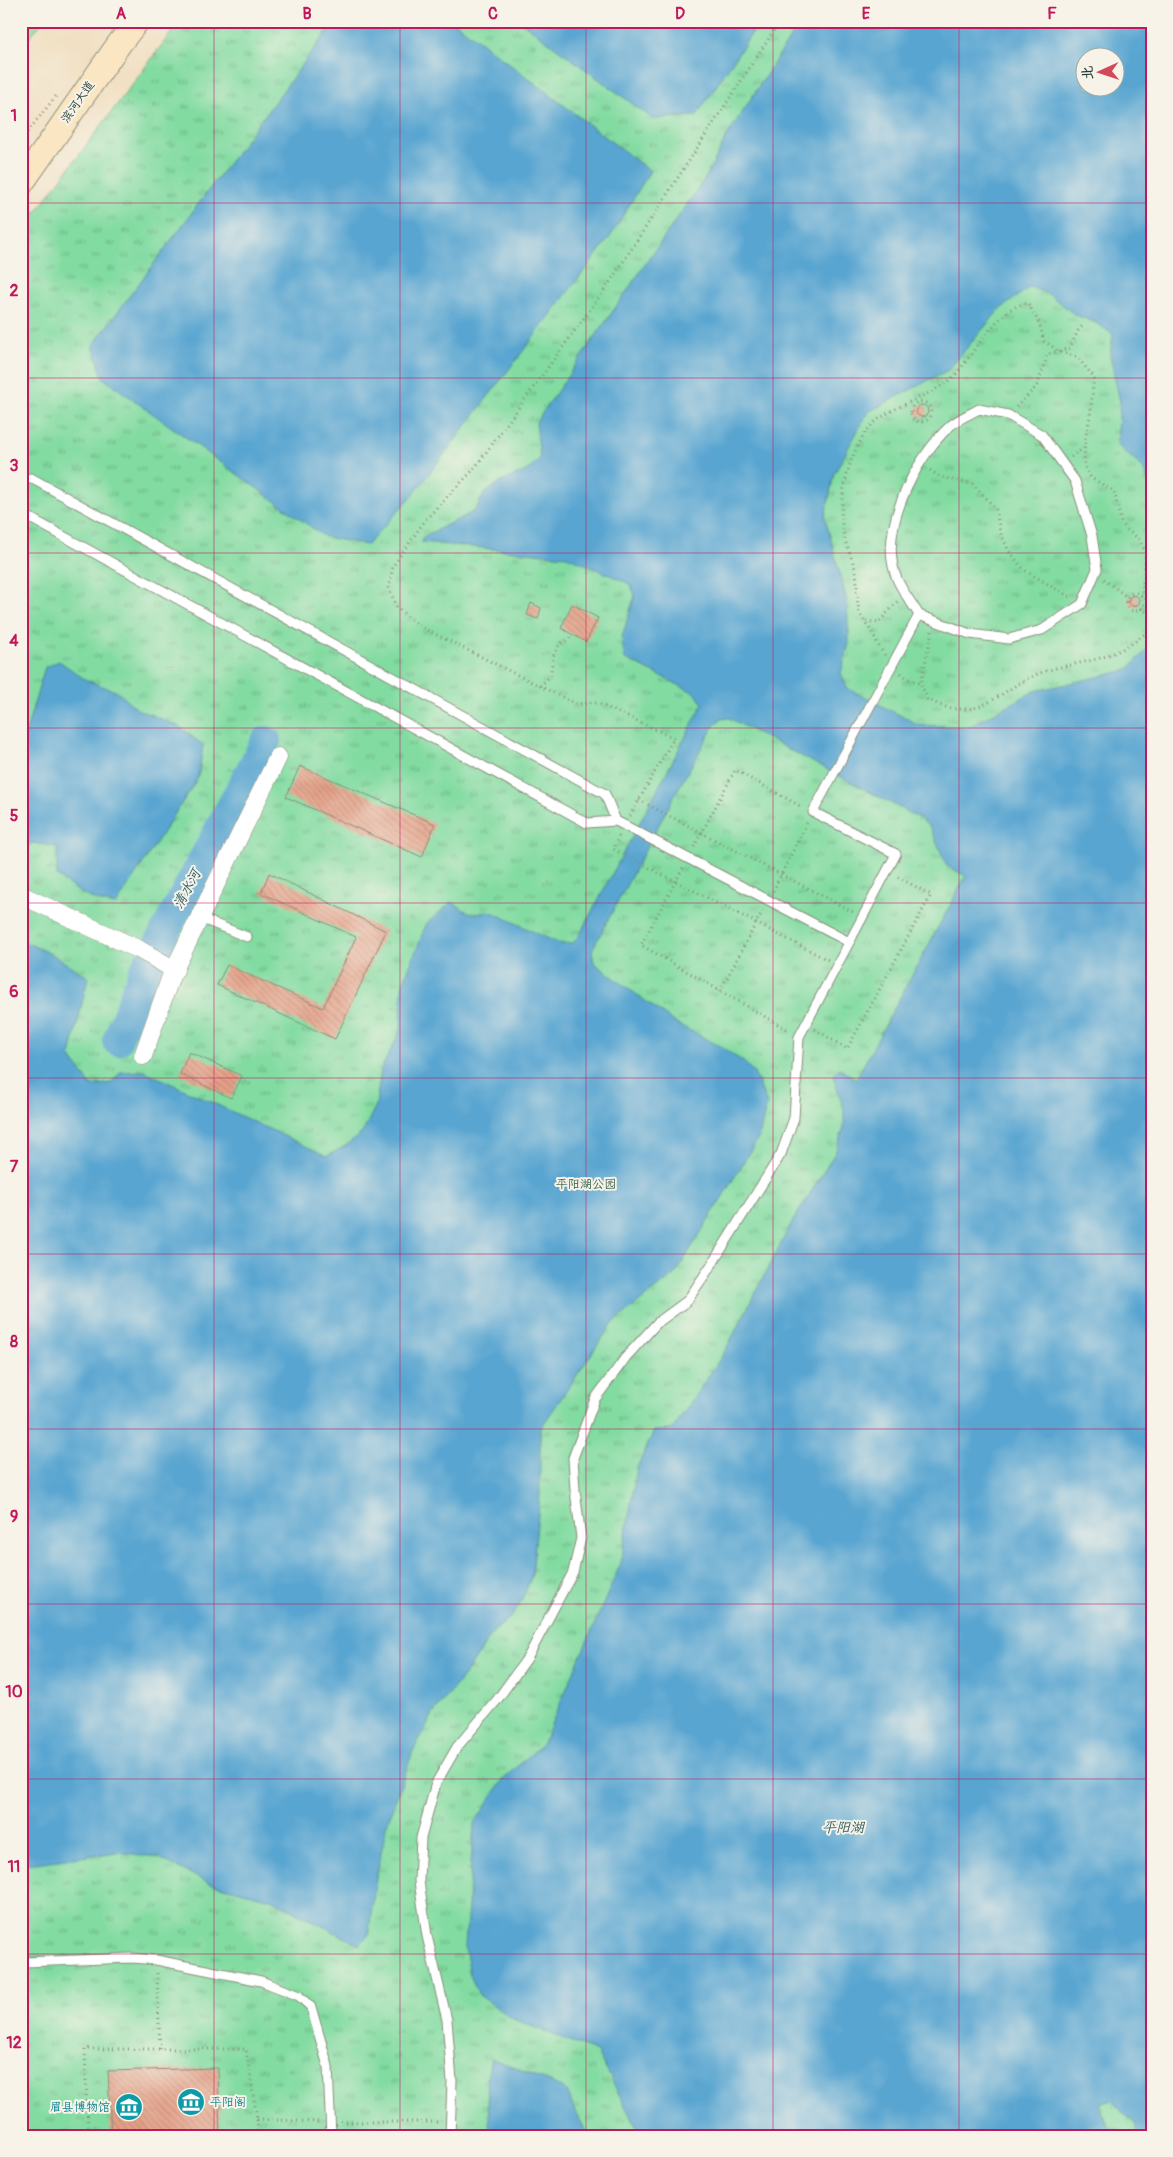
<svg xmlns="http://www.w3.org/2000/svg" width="1173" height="2157" font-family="Pangolin,'LXGW WenKai TC',sans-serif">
<defs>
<pattern id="wetland-marsh" width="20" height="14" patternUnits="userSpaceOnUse" patternTransform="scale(1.25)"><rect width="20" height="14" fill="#82dba1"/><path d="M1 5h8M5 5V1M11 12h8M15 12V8" fill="none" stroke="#6ab384"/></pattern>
<pattern id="park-tufts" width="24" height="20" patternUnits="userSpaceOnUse" patternTransform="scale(1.25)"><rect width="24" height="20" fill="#82dba1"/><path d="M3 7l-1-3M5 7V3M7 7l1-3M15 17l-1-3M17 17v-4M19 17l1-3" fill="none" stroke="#6ab384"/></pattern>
<pattern id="building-back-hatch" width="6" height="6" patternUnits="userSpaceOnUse" patternTransform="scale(1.25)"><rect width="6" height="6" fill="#e6a188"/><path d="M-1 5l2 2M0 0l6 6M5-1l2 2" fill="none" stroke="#ba8470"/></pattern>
</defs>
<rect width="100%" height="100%" fill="#f7f3e8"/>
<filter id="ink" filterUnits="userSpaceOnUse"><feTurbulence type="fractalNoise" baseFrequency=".02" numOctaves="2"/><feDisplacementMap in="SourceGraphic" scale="10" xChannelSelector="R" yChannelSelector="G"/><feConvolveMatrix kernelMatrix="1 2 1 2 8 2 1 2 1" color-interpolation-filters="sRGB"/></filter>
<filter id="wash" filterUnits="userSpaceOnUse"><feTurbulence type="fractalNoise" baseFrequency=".0096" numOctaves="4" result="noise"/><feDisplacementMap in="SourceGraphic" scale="20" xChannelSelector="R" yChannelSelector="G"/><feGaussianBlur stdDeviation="1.12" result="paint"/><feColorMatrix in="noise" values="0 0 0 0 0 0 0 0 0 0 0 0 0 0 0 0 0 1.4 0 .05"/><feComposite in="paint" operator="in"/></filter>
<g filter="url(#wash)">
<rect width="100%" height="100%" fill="#f1dfc1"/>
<path fill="url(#wetland-marsh)" stroke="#508c6a" d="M 21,21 L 43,21 L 21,47 Z"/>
<path fill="url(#park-tufts)" stroke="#508c6a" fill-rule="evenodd" d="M 180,21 L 1152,21 L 1152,2136 L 21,2136 L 21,232 ZM 1086,58 L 1116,58 L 1116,88 L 1086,88 Z"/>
<path fill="#58a5d1" stroke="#3c7182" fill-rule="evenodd" d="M 335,21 L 453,21 L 650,171 L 610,237 L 413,495 L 367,545 L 325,537 L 103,378 L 93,345 Z
M 520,21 L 760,21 L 696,116 L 653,119 Z
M 801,21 L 1152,21 L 1152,490 L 1143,468 L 1117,445 L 1120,402 L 1110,356 L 1113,334 L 1096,323 L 1074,314 L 1050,295 L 1030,287 L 999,310 L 948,370 L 868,412 L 834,474 L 825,517 L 847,602 L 849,643 L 841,673 L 847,688 L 919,725 L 968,727 L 1035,691 L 1128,670 L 1152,644 L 1152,2136 L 1139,2136 L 1134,2121 L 1123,2113 L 1112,2101 L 1101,2102 L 1101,2112 L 1110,2127 L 1120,2130 L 1126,2136 L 641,2136 L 597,2052 L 513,2019 L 479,1995 L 470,1975 L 465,1947 L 474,1824 L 503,1780 L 543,1743 L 621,1563 L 637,1468 L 654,1431 L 672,1430 L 724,1353 L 790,1226 L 835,1153 L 844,1127 L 844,1109 L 833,1076 L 839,1068 L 856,1079 L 966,876 L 947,866 L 930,827 L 919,818 L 729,718 L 721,719 L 715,724 L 674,796 L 592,950 L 594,963 L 675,1023 L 720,1046 L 745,1063 L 754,1073 L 767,1103 L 759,1137 L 676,1273 L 612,1324 L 540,1429 L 540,1494 L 532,1575 L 525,1593 L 513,1615 L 493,1632 L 466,1673 L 433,1714 L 413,1751 L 386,1827 L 376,1879 L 368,1936 L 359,1945 L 271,1899 L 209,1883 L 157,1857 L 117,1852 L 21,1865 L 21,940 L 55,956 L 88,977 L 70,1056 L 91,1086 L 111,1083 L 121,1072 L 144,1071 L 327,1156 L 347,1145 L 363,1132 L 376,1105 L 381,1069 L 401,1030 L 402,986 L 427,923 L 452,902 C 468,913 471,916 490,911 L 560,944 L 573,943 L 579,936 L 703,704 L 695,693 L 624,658 L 622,637 L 635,595 L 630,584 L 567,556 L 421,542 L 423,537 L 475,511 L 484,494 L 499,483 L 530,469 L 540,458 L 536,422 L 706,177 L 727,136 ZM 1086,58 L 1116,58 L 1116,88 L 1086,88 Z
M 59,661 L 86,680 L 118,692 L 137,709 L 178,726 L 203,745 L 198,778 L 116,905 C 92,902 76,891 57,876 L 57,847 L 32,843 L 21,851 L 21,748 L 45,667 Z
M 491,2058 L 564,2088 L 588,2136 L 490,2136 L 487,2080 Z"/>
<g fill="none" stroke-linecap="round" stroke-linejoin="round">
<path stroke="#58a5d1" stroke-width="30" d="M 117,1041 L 143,973 L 266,741"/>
</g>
<g id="blocks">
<path fill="url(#building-back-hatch)" d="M916 411a6 6 0 1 1 12 0a6 6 0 1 1-12 0Z
M1128.5 601a5.5 5.5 0 1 1 11 0a5.5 5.5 0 1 1-11 0Z
M 531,603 L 541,608 L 538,619 L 527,615 Z
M 572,604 L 598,618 L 586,642 L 561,628 Z
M 300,766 L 435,824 L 422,857 L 286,797 Z
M 269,873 L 386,931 L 335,1039 L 217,985 L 227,965 L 323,1008 L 356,937 L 261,893 Z
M 189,1052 L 242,1076 L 231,1098 L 180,1074 Z
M 218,2068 L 220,2136 L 111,2136 L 108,2071 Z"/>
</g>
</g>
<g filter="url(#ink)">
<use href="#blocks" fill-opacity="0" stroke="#888e7a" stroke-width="1"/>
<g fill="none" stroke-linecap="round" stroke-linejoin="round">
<g stroke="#888e7a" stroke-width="11">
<path id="lane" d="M 21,482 L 31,478 L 605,794 L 616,821
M 21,513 L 587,823 L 616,821 L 849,942
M 200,918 L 247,937
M 21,1964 L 24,1962 L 133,1958 L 156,1960 L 261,1981 L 299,1996 L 311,2007 L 328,2066 L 331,2136
M 450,2136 L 452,2081 L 447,2020 L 427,1936 L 419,1881 L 421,1838 L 436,1783 L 457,1747 L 497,1700 L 528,1657 L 573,1572 L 581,1538 L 575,1490 L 573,1458 L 595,1399 L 626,1357 L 657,1323 L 687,1301 L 712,1264 L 781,1154 L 794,1118 L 799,1037 L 896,854 L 813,812 L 919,615 C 912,603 902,591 897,579 C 877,532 915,458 950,426 C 958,419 970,414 979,409 L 1008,415 L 1042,435 L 1075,481 L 1092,536 L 1097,569 L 1082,604 L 1042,630 L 1009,639 L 970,634 L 919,615"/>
</g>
<g stroke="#888e7a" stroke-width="19">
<path id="street" d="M 21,895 L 140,950 L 175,970
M 143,1056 L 171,976 L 278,757"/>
</g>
<g stroke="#888e7a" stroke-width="26">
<path id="secondary" d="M 21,184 L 119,44 L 137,21"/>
</g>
<path stroke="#888e7a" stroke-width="3" stroke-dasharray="1 4" stroke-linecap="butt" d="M 21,140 L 56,96
M911 412a10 10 0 1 1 20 0a10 10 0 1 1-20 0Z
M 1016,407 L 1037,386 L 1048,354 L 1070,348 L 1078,331 L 1084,324
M 1071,457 L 1085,447
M 930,470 L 940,477 L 973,484 L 996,509 L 1000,532 L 1009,551 L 1024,570 L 1070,597
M 1104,579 L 1127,597
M1126 602a9 9 0 1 1 18 0a9 9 0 1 1-18 0Z
M 1141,608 L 1152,616
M 866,621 L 878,623 L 898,601
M 932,631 L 921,683 L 927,699 C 940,706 952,710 967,709 C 990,707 1009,687 1029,678 C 1054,665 1081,665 1106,656 C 1124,650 1138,640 1152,628
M 885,655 C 878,647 876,638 870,629 C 867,624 862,619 860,613 C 855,599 859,582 855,568 C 850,553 843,539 842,524 C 839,495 850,450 870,427 C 890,405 931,398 954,376 C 973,356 999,305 1028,303 L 1039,323 L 1044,341 L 1060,352 L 1077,357 L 1094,377 L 1090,417 L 1085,439 L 1084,466 L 1091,478 L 1114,491 L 1121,522 L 1128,531 L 1138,538 L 1146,552 L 1142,597
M 901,673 L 908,679 L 921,683
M 540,686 L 550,676 L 554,653 L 560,644 L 574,636
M 639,800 L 853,912
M 630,816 L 674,738 L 597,703 L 576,704 L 421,627 L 397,608 L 389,588 L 393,566 L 426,519 L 474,469 L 608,285 L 780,21
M 619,836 L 613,849 L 828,960
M 694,847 L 735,770 L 802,807
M 683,868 L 641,945 L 790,1031
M 773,891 L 807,823
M 720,991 L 763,910
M 815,1029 L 847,1049 L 931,895 L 896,876
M 157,1973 L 160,2050
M 257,2119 L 320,2122
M 341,2122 L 440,2122
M 88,2136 L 85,2049 L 246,2049 L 257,2119 L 257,2136"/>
<use href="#lane" stroke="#fff" stroke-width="9"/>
<use href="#street" stroke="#fff" stroke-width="18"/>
<use href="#secondary" stroke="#fbe6c3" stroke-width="24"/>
</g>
</g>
<path fill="none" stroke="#c2185b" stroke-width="1" stroke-opacity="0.55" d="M 214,21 L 214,2136M 400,21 L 400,2136M 586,21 L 586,2136M 773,21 L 773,2136M 959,21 L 959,2136M 21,203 L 1152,203M 21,378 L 1152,378M 21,553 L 1152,553M 21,728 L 1152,728M 21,903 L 1152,903M 21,1078 L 1152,1078M 21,1254 L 1152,1254M 21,1429 L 1152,1429M 21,1604 L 1152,1604M 21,1779 L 1152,1779M 21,1954 L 1152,1954"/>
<defs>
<g id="museum-disc" transform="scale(1.4375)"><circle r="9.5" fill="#0f9aa8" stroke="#f7f3e8"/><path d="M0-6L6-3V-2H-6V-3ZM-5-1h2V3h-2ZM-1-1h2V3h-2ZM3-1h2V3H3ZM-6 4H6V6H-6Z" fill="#fff"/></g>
</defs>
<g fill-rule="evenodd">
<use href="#museum-disc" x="191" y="2102"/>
<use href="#museum-disc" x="129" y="2107"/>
</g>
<g text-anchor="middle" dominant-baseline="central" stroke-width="4" stroke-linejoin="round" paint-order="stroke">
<g font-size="12" fill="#1f3d34" stroke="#f7f3e8">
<text transform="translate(78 102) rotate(-55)">滨河大道</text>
</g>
<g font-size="12" fill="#335d4a" stroke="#f7f3e8">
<text x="586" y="1184">平阳湖公园</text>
</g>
<g font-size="12" fill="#0d838f" stroke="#f7f3e8" text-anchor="start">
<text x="210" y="2102">平阳阁</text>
<text x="110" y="2107" text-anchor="end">眉县博物馆</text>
</g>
<g font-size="14" font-style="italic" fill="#305c63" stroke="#f7f3e8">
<text transform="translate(187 889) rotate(-62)">清水河</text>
<text x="843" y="1827">平阳湖</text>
</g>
</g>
<rect width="1173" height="2157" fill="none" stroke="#f7f3e8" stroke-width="55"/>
<g transform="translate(1100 72) rotate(267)"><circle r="24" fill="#f7f3e8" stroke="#a1aaa0"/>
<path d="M0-4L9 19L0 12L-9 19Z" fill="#d1495b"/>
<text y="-8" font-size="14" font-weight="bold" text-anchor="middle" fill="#1f3d34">北</text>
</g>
<rect x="28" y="28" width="1118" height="2102" fill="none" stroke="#c2185b" stroke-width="2"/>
<g font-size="16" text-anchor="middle" font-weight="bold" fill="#c2185b">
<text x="121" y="19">A</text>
<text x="307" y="19">B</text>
<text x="493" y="19">C</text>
<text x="680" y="19">D</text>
<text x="866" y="19">E</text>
<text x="1052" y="19">F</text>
<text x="14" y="121">1</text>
<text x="14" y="296">2</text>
<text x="14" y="471">3</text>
<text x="14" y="646">4</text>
<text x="14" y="821">5</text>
<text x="14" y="997">6</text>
<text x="14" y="1172">7</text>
<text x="14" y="1347">8</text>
<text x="14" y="1522">9</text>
<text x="14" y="1697">10</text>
<text x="14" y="1872">11</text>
<text x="14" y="2048">12</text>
</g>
</svg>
